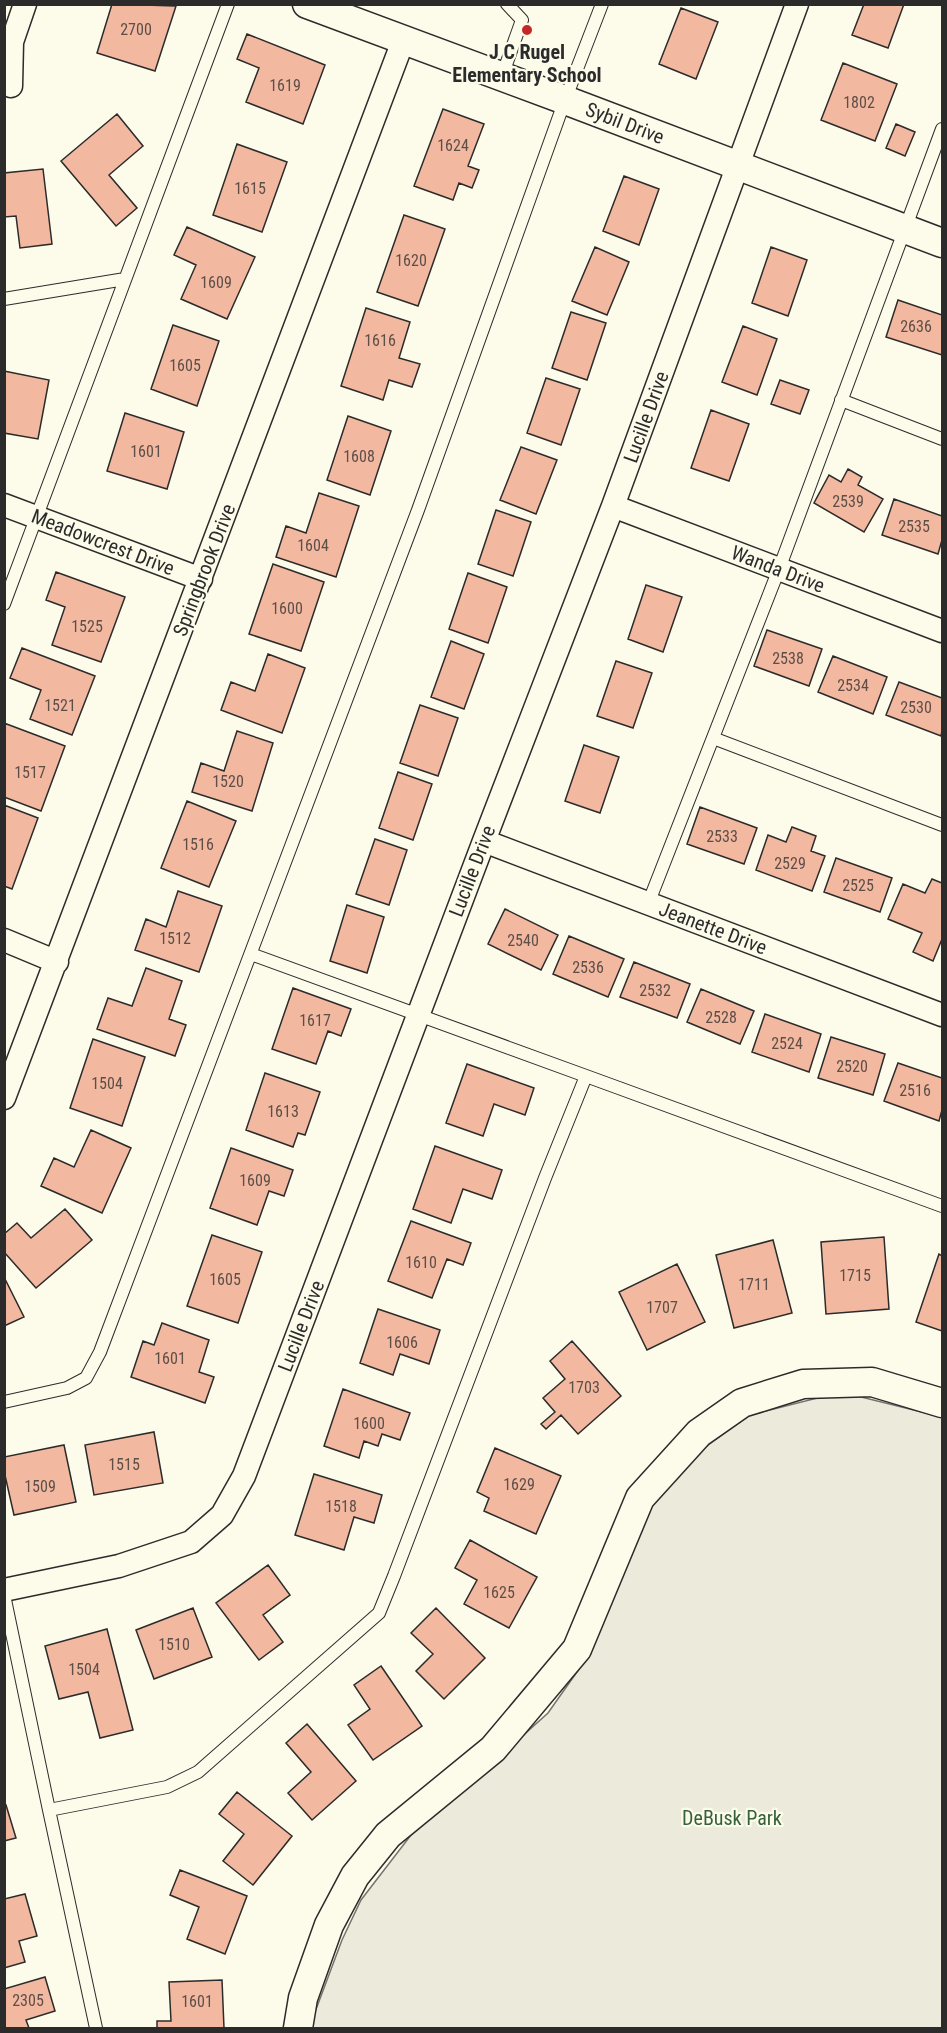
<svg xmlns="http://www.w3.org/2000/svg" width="947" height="2033" font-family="'Roboto Condensed',sans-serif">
<rect width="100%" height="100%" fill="#fdfbea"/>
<path fill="#ecebdb" stroke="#74746e" stroke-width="1.5" d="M 841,1392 L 942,1417 L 942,2028 L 309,2028 L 342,1940 L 361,1900 L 411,1835 L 457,1795 L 548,1713 L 579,1669 L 621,1579 L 649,1509 L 683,1463 L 750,1415 Z"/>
<path fill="#f2b8a0" stroke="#2b2b2b" stroke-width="1.5" d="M 112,4 L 176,6 L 155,71 L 97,53 Z
M 864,4 L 904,4 L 888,48 L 852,35 Z
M 681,8 L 718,22 L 696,79 L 659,64 Z
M 247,34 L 325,65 L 303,124 L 246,102 L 259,68 L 237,59 Z
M 843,63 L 897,84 L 875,141 L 821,120 Z
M 443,109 L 484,124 L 468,166 L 479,170 L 472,188 L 459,183 L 453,200 L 414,186 Z
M 117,114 L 143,146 L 109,175 L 137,208 L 116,226 L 61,161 Z
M 896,124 L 915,132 L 905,156 L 886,148 Z
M 237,144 L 287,162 L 262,232 L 213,215 Z
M 43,169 L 52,244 L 20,248 L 16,216 L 4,217 L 4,173 Z
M 624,176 L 659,189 L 639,245 L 603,231 Z
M 404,215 L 445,229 L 418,306 L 377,292 Z
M 187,227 L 255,257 L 227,319 L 181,299 L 196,265 L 174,255 Z
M 595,247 L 629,262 L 607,315 L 572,301 Z
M 771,247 L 807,260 L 788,316 L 752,303 Z
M 898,300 L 942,315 L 942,355 L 886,337 Z
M 366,308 L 410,322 L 399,358 L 420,364 L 412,387 L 389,380 L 383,400 L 341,386 Z
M 571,312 L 606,323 L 587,380 L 552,368 Z
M 173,325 L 219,341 L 197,406 L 151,389 Z
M 743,326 L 777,339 L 757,395 L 722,382 Z
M 4,371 L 49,380 L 38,439 L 4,433 Z
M 546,378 L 580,389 L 561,445 L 527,433 Z
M 780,380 L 809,390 L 800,414 L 771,404 Z
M 711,410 L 749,424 L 729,481 L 691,468 Z
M 125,413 L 184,432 L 167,489 L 107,471 Z
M 348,416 L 391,431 L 370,495 L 327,480 Z
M 521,447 L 557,460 L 536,514 L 500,500 Z
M 848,469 L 862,477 L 858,485 L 883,499 L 864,532 L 814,503 L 829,475 L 841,482 Z
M 319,493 L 359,506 L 336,577 L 276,557 L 286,526 L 306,533 Z
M 894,499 L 942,516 L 942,540 L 938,554 L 882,535 Z
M 496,510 L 531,522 L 513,576 L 478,564 Z
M 273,564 L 324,582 L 301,651 L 249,634 Z
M 56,572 L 125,597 L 101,662 L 52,645 L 65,607 L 46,600 Z
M 468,573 L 507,587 L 488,643 L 449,629 Z
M 646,585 L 682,597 L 663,652 L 628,639 Z
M 767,630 L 822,649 L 809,686 L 754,666 Z
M 451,641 L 484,654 L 464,709 L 431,697 Z
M 22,648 L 95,676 L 72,735 L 30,719 L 41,690 L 10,678 Z
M 268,654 L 305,668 L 282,733 L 221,710 L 231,682 L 255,691 Z
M 833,656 L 887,677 L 873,714 L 818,692 Z
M 616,661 L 652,673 L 633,728 L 597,716 Z
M 899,682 L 942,698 L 942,731 L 941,736 L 886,715 Z
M 420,705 L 458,718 L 438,776 L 400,763 Z
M 4,723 L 65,746 L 41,811 L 4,797 Z
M 237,731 L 273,743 L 252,811 L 192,792 L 201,763 L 224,771 Z
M 584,745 L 619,757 L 600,813 L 565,801 Z
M 398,772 L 432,784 L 413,840 L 379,828 Z
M 187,801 L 236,821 L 209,887 L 161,868 Z
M 4,805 L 38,818 L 12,889 L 4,886 Z
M 700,807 L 757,828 L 744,864 L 687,844 Z
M 792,827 L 816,836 L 811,851 L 825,856 L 812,891 L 756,870 L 768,835 L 786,842 Z
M 375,839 L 407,850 L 389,905 L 356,894 Z
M 836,858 L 892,878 L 880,912 L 824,892 Z
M 932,879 L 942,883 L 942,939 L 933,961 L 913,952 L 922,933 L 888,919 L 903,884 L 925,893 Z
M 178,891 L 222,906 L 199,972 L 135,950 L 146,919 L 166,927 Z
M 347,905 L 384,917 L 367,973 L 330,961 Z
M 505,909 L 558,935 L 541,970 L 488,944 Z
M 569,936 L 624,959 L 608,997 L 553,974 Z
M 634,962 L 690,984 L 677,1018 L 620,997 Z
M 146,968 L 182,981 L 169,1019 L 186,1025 L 175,1056 L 97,1029 L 108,998 L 132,1006 Z
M 293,988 L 351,1009 L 341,1036 L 328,1031 L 316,1064 L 272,1049 Z
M 701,989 L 754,1011 L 740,1044 L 687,1022 Z
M 765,1014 L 821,1034 L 809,1072 L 752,1052 Z
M 831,1037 L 885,1054 L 873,1095 L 818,1078 Z
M 93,1039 L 145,1057 L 122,1126 L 70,1108 Z
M 898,1063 L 942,1078 L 942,1110 L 939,1121 L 884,1101 Z
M 467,1064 L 534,1088 L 525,1115 L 494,1104 L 483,1136 L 446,1123 Z
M 265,1073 L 320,1092 L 305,1135 L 298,1133 L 293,1147 L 246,1130 Z
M 91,1130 L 131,1148 L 102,1213 L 41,1186 L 54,1158 L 74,1167 Z
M 435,1146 L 502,1170 L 492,1199 L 463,1189 L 451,1223 L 413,1209 Z
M 231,1148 L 293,1170 L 284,1196 L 269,1191 L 257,1225 L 210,1208 Z
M 65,1209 L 92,1240 L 36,1288 L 4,1252 L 4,1234 L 17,1223 L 31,1238 Z
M 411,1221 L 471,1243 L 463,1265 L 447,1259 L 432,1298 L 388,1281 Z
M 212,1235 L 262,1252 L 238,1323 L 187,1306 Z
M 884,1237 L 889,1309 L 826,1314 L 821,1242 Z
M 773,1240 L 792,1313 L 734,1328 L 716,1255 Z
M 939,1254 L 942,1256 L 942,1331 L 916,1322 Z
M 677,1264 L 705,1322 L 647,1350 L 619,1292 Z
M 4,1277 L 24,1317 L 4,1326 Z
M 378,1309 L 440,1330 L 429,1364 L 400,1354 L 393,1375 L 360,1363 Z
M 162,1323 L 209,1340 L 199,1372 L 214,1377 L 205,1403 L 131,1377 L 143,1341 L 154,1345 Z
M 572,1341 L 621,1396 L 578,1434 L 561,1415 L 546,1429 L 541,1424 L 555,1412 L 543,1398 L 565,1379 L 550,1361 Z
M 343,1389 L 410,1413 L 400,1440 L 382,1434 L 378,1446 L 364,1441 L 359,1458 L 324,1446 Z
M 154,1432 L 163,1483 L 94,1495 L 85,1445 Z
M 64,1445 L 76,1502 L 14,1515 L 4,1471 L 4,1457 Z
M 495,1448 L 561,1476 L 536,1534 L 484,1511 L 489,1498 L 477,1492 Z
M 314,1474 L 382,1495 L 374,1523 L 354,1517 L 344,1550 L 295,1535 Z
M 470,1540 L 537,1577 L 509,1628 L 464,1604 L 477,1580 L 455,1568 Z
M 268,1565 L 290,1595 L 263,1615 L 283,1642 L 259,1660 L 216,1603 Z
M 193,1608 L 212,1657 L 154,1679 L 136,1630 Z
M 436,1608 L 485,1658 L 444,1699 L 416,1671 L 433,1654 L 411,1633 Z
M 107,1629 L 133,1730 L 100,1738 L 88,1692 L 59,1699 L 45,1646 Z
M 381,1666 L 422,1726 L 373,1760 L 348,1725 L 370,1709 L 354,1685 Z
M 307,1724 L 356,1781 L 312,1820 L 288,1793 L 311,1772 L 286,1743 Z
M 237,1792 L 292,1836 L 253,1885 L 223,1861 L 244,1834 L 219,1814 Z
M 6,1805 L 16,1838 L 4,1841 L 4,1806 Z
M 180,1870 L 247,1896 L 225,1954 L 187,1939 L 199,1907 L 170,1895 Z
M 25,1894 L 37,1936 L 19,1941 L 25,1962 L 4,1968 L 4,1899 Z
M 45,1977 L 55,2011 L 26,2020 L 29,2028 L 4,2028 L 4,1989 Z
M 222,1980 L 224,2028 L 157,2028 L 157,2021 L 171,2021 L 169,1982 Z"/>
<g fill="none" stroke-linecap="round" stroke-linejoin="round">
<g stroke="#2b2b2b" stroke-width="14">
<path id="service" d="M 502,76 L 522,20 L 507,4
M 4,299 L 125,279
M 841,400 L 942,439
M 4,604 L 228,4
M 713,738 L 942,825
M 648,904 L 779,569 L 942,129
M 586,1076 L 942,1206
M 4,1402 L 67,1388 L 86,1378 L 100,1352 L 418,510 L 565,100 L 602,4
M 4,1595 L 49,1810 L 167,1787 L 198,1772 L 379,1613 L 394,1576 L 545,1178 L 586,1076 L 251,954
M 49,1810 L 96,2028"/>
</g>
<g stroke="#2b2b2b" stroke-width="25">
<path id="minor" d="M 11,86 L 12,42 L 25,4
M 4,505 L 201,579
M 613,506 L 942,631
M 484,841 L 942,1015
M 4,940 L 57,962
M 4,1098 L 403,41
M 4,1590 L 119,1566 L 191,1542 L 222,1515 L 244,1476 L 484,841 L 613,506 L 797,4"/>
</g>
<g stroke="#2b2b2b" stroke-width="31">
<path id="tertiary" d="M 307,4 L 565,100 L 942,243
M 298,2028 L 303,1998 L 329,1925 L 355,1876 L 388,1835 L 493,1749 L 577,1649 L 640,1498 L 699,1433 L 742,1403 L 803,1384 L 872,1382 L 942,1403"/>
</g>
<use href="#service" stroke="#fdfbea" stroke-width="12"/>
<use href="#minor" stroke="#fdfbea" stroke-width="22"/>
<use href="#tertiary" stroke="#fdfbea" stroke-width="28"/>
</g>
<circle fill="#c62828" stroke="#fdfbea" stroke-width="2" cx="527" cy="30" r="6"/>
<g text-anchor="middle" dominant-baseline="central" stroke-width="4.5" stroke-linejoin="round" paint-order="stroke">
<g font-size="16" fill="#5d4e48">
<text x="136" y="29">2700</text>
<text x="285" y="85">1619</text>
<text x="859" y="102">1802</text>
<text x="453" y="145">1624</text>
<text x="250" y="188">1615</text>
<text x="411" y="260">1620</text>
<text x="216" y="282">1609</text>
<text x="916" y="326">2636</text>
<text x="380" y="340">1616</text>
<text x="185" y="365">1605</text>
<text x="146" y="451">1601</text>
<text x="359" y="456">1608</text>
<text x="848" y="501">2539</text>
<text x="914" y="526">2535</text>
<text x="313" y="545">1604</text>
<text x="287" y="608">1600</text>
<text x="87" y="626">1525</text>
<text x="788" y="658">2538</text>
<text x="853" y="685">2534</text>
<text x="60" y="705">1521</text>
<text x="916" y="707">2530</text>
<text x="30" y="772">1517</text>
<text x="228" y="781">1520</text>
<text x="722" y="836">2533</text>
<text x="198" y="844">1516</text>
<text x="790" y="863">2529</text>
<text x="858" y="885">2525</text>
<text x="175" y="938">1512</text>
<text x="523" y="940">2540</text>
<text x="588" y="967">2536</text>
<text x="655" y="990">2532</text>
<text x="721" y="1017">2528</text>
<text x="315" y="1020">1617</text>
<text x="787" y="1043">2524</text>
<text x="852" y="1066">2520</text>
<text x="107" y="1083">1504</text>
<text x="915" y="1090">2516</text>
<text x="283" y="1111">1613</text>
<text x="255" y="1180">1609</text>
<text x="421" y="1262">1610</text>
<text x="855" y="1275">1715</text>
<text x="225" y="1279">1605</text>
<text x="754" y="1284">1711</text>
<text x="662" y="1307">1707</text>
<text x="402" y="1342">1606</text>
<text x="170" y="1358">1601</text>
<text x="584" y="1387">1703</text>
<text x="369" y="1423">1600</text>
<text x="124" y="1464">1515</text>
<text x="519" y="1484">1629</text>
<text x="40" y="1486">1509</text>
<text x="341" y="1506">1518</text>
<text x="499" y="1592">1625</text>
<text x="174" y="1644">1510</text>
<text x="84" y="1669">1504</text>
<text x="28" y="2000">2305</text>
<text x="197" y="2001">1601</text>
</g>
<g font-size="20" font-weight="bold" fill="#2b2b2b" stroke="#fdfbea">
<text x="527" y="52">J C Rugel<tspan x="527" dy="23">Elementary School</tspan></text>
</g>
<g font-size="20" fill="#2b2b2b" stroke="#fdfbea">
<text transform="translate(625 123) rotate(21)">Sybil Drive</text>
<text transform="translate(646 417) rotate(-70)">Lucille Drive</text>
<text transform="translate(103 542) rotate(21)">Meadowcrest Drive</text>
<text transform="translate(778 569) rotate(21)">Wanda Drive</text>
<text transform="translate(204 570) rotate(-69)">Springbrook Drive</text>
<text transform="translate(472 871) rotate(-69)">Lucille Drive</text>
<text transform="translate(713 928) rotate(21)">Jeanette Drive</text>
<text transform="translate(301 1326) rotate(-69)">Lucille Drive</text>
</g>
<g font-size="20" fill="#34623c" stroke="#fdfbea">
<text x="732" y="1818">DeBusk Park</text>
</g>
</g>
<rect width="947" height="2033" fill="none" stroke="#2b2b2b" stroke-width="12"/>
</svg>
